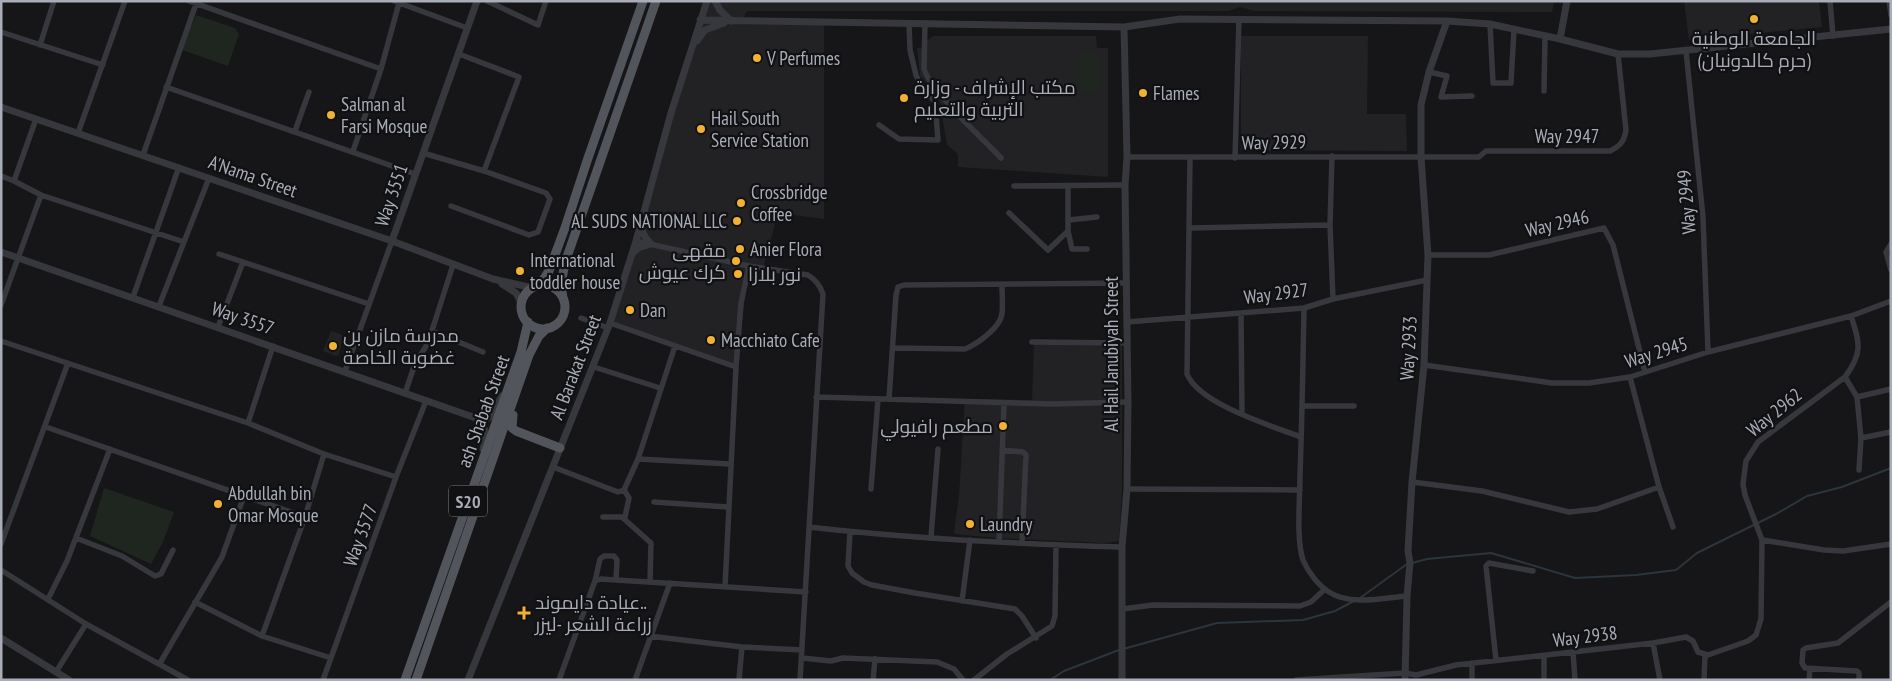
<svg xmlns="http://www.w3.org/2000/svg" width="1892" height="681" font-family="'PT Sans Narrow',Cairo,sans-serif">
<rect width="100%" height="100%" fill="#161618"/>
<path fill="#222225" d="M 708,1 L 1554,1 L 1552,12 L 1254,11 L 1240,7 L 1228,11 L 747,11 L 742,20 L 824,22 L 824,219 L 778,213 L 763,268 L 749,267 L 736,368 L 610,323 Z
M 1684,1 L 1819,1 L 1822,27 L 1689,40 Z
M 933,36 L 1096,36 L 1097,48 L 1108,48 L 1108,177 L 958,167 L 958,154 L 947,145 L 939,98 L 920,76 L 917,48 L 922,48 L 922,39 L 928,40 Z
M 1241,36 L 1368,36 L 1367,114 L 1406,114 L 1407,151 L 1241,150 Z
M 331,331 L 343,335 L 339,355 L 335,356 L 323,351 Z
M 1034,344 L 1122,344 L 1122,490 L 1119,541 L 1105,543 L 997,538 L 954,534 L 959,495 L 965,399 L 1032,400 Z"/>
<path fill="#1e261f" d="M 196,15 L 235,28 L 239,34 L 228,66 L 182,50 Z
M 1079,54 L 1099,54 L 1099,92 L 1078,91 Z
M 104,488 L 174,512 L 163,542 L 151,564 L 90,536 Z"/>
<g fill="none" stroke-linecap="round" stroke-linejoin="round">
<path stroke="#2c353c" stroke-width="2" d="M 1412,563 L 1427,559 L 1491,553 L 1575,578 L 1636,575 L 1676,570 L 1697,553 L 1778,513 L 1807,496 L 1842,487 L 1891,468
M 1360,598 L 1407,564
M 1123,649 L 1217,623 L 1303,620 L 1335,611 L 1354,601
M 1050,680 L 1064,671 L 1119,650"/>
<path stroke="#37383d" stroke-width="5.5" d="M 189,1 L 381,69
M 394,1 L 467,28
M 487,1 L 538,25 L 546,1
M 1830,1 L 1833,36
M 1889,1 L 1891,15
M 925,23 L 924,69 C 932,93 982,138 1001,158
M 1490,24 L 1493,83 L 1511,83 L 1514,29
M 1,32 L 103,65
M 40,45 L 54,1
M 1686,51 L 1703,217 L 1708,352
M 459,54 L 519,77 L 484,171
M 1429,72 L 1447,76 L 1441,97 L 1472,96
M 166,87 L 415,174
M 1544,91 L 1545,37
M 879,125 L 899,139 L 938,140 L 935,102 L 919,82 L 916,75 L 910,50 L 909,23
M 295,131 L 309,92
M 78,133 L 125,1
M 353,151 L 381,69 L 399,3
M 423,153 L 484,171 L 546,193 L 550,199 L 538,232 L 529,235 L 451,206
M 143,155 L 196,4
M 1332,156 L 1330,225 L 1333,299
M 1127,157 L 1479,157 L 1486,151 L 1610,151 C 1620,146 1624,142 1626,130 L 1618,54
M 1190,158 L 1187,374 C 1199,404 1272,426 1301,437
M 1235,158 L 1239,19
M 1,176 L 14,181 L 41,195 L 184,242
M 14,181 L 36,119
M 1014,186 L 1125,185
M 1068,186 L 1068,231 L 1072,249 L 1087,249
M 1009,213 L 1048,250 L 1068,231
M 1069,220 L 1097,217
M 1190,228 L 1330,225
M 636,241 L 749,266 L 808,275 C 816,280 820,285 823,294 L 800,680
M 1891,244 L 1886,252 L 1891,270
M 219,254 L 369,304
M 1428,255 L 1489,255 L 1604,228 L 1613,245 L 1645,372
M 133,297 L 179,167
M 1,305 L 41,195
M 159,306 L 209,178
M 1304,308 C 1303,364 1302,420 1300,476 C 1300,499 1296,539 1303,560 C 1308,572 1318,585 1329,592 C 1350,606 1384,598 1407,596
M 1241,313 L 1242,414
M 581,318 L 608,328
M 1127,322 L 1304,308 L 1333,299 L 1427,280
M 610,323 L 736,367
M 218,327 L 243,262
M 432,331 L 483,352
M 1,341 L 248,423 L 324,454 L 396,477
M 1032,342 L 1127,343
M 893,348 L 965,349 C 977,344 1000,328 1002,314 C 1003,305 1002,295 1002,285
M 1424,365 L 1552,383 L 1589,383 L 1630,377 L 1708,352 L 1851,316 L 1891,301
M 594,367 L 660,388
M 345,371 L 392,241
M 1630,377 L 1659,487 L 1673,527
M 1845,377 L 1857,397 L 1861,438 L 1859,470
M 405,393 L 415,364 L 428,343 L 453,265
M 816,397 L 1052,404 L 1128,402
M 1857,397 L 1891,389
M 889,399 L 896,295 L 898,287 L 904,285 L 1127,283
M 1302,406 L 1354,406
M 248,423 L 273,346
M 46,427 L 305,517
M 1861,438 L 1891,432
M 1002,450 L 1023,452 L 1026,455 L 1022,543
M 638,459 L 730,464
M 553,467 L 618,492 L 624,490
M 1412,482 L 1482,491 L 1569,512 L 1597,509 L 1659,487
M 871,489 L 878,399
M 1127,489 L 1300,490
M 624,490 L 638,459 L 675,346
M 654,502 L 728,507
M 603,517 L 625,517 L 629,498 L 624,490
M 623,518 L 651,543 L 650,582
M 809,527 C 913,539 1018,544 1122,547
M 850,532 L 848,566 L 852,573 L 864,582 L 872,585 L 915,593 L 1015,609 L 1022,616 L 1036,638
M 931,537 L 938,449
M 76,538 L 122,556 L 155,576 L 161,574 L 173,550
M 1762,540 L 1824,550 L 1843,551 L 1891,544
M 999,542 L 1004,403
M 1,544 L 68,363
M 1,570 L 86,624 L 188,680
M 595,581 L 600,559 L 604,556 L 614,556 L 617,560 L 616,580
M 725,587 L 736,367 L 741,303 L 749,266
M 48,599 L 67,561 L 110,449
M 962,601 L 970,540
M 195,602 L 262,636 L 331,658
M 1122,609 L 1153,605 L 1300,606 L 1311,602 L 1325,589
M 262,636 L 305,517 L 324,454
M 649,636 L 742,647 L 802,650
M 1653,643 L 1660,680
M 1573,652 L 1575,680
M 802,658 L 831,661 L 843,658 L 937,662 L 954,669 L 963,680
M 1496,660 L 1486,566 L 1489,563 L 1533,571
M 160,663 L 222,557 L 244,496
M 1472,663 L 1472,680
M 56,672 L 86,624
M 323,680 L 396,477 L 426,401
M 559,680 L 595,581 L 601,579 L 616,580 L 806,592
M 635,680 L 670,583
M 739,680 L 742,647
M 873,680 L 875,659
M 974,680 L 1007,654 L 1052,626 L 1055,616 L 1056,545
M 1296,680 L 1405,673 L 1416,675 L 1456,665 L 1653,643 L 1686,637 L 1693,641 L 1698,652 L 1708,655 L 1748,641 L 1756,635 L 1761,619 L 1762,540 L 1745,495 L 1743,484 L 1746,461 L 1758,442 L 1845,377 C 1863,353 1860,343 1851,316
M 1544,680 L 1544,656
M 1704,680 L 1705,656
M 1809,680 L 1810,669
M 1859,680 L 1859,673 L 1857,671 L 1805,668 L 1802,663 L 1803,650 L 1806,648 L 1838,643 L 1891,602"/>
<path stroke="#37383d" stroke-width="7" d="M 715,1 L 720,10 L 731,21
M 700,20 L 1124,27 L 1180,19 L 1447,21 L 1490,24 L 1560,39 L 1618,54 L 1650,54 L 1891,29
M 1560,39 L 1567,1
M 697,41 L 705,30 L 724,23
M 1,107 L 392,241 L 493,279 L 533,288
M 392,241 L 477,1
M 1,252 L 473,417 L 487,419 L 492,415 L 502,396
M 632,254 L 638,248 L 651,244 L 645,237 L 640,226
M 502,284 L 516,293 L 522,304
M 476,419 C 487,427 487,435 483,449
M 1,638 L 69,680
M 468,680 L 610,323 L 636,241 L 671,113 L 707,1
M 1122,680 L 1122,547 L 1127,489 L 1128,402 L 1125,185 L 1127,157 L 1124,27
M 1405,680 L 1407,596 L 1410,563 L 1408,551 L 1412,482 L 1424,365 L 1428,255 L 1421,157 L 1421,105 L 1429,72 L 1447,21"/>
<path stroke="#53555c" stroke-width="9" d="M521 307a22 22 0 1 1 44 0a22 22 0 1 1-44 0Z
M 539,286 L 549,271 L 566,225 L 588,158 L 643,1
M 563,298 C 560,284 563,271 567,257 L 656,1
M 513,415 L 512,428 L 516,431 L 560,448
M 405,680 L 521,352 L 528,322
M 416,680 L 529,355 L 539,336 L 547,328"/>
</g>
<g fill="#f2b134" stroke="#111113" stroke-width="2">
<circle cx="1754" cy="19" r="5"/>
<circle cx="757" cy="58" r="5"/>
<circle cx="1143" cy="93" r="5"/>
<circle cx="904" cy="98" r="5"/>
<circle cx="331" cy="115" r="5"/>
<circle cx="701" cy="129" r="5"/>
<circle cx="741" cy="203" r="5"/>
<circle cx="737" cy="221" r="5"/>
<circle cx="740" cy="249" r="5"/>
<circle cx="736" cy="261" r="5"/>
<circle cx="520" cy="271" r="5"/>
<circle cx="738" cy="274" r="5"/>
<circle cx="630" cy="310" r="5"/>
<circle cx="711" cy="340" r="5"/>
<circle cx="333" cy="346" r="5"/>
<circle cx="1003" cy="426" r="5"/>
<circle cx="218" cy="504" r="5"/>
<circle cx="970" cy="524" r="5"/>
<path d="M521.5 605.5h5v5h5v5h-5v5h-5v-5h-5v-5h5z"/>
</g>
<g text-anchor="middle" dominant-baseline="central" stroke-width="4.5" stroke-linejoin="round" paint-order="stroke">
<rect fill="#111113" stroke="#7b7e86" stroke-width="1" x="449" y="485.5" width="38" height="31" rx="4"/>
<g font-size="18" font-weight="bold" fill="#a8adb8">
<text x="468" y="501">S20</text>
</g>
<g font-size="19" fill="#a8adb8" stroke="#111113" text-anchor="start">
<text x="1754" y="38" text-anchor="middle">الجامعة الوطنية<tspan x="1754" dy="22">(حرم كالدونيان)</tspan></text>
<text x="767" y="58">V Perfumes</text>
<text x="914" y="87">مكتب الإشراف - وزارة<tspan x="914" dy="22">التربية والتعليم</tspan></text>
<text x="1153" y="93">Flames</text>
<text x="341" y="104">Salman al<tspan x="341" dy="22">Farsi Mosque</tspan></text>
<text x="711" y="118">Hail South<tspan x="711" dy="22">Service Station</tspan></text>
<text x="751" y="192">Crossbridge<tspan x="751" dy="22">Coffee</tspan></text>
<text x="727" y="221" text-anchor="end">AL SUDS NATIONAL LLC</text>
<text x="750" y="249">Anier Flora</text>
<text x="726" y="250" text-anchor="end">مقهى<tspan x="726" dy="22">كرك عيوش</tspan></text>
<text x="530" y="260">International<tspan x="530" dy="22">toddler house</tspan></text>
<text x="748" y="274">نور بلازا</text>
<text x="640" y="310">Dan</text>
<text x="343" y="335">مدرسة مازن بن<tspan x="343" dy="22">غضوبة الخاصة</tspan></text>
<text x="721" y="340">Macchiato Cafe</text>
<text x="993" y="426" text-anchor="end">مطعم رافيولي</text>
<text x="228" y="493">Abdullah bin<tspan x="228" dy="22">Omar Mosque</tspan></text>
<text x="980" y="524">Laundry</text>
<text x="535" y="602">عيادة دايموند..<tspan x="535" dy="22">زراعة الشعر -ليزر</tspan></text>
</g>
<g font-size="19" fill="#a8adb8" stroke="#111113">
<text x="1567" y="136">Way 2947</text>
<text transform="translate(1274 142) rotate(-1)">Way 2929</text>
<text transform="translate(253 176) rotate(19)">A'Nama Street</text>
<text transform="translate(391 195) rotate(-71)">Way 3551</text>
<text transform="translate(1686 202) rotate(-95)">Way 2949</text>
<text transform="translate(1557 223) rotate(-13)">Way 2946</text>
<text transform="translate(1276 293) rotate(-7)">Way 2927</text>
<text transform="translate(243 318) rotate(19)">Way 3557</text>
<text transform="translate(1408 348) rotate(-87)">Way 2933</text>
<text transform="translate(1656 352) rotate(-17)">Way 2945</text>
<text transform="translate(1111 354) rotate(-90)">Al Hail Janubiyah Street</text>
<text transform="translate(575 367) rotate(-69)">Al Barakat Street</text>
<text transform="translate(483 411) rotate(-70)">ash Shabab Street</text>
<text transform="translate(1774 412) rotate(-39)">Way 2962</text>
<text transform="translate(360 535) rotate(-70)">Way 3577</text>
<text transform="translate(1585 636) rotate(-7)">Way 2938</text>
</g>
</g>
<rect width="1892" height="681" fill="none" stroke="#a8adb8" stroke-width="5"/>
</svg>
